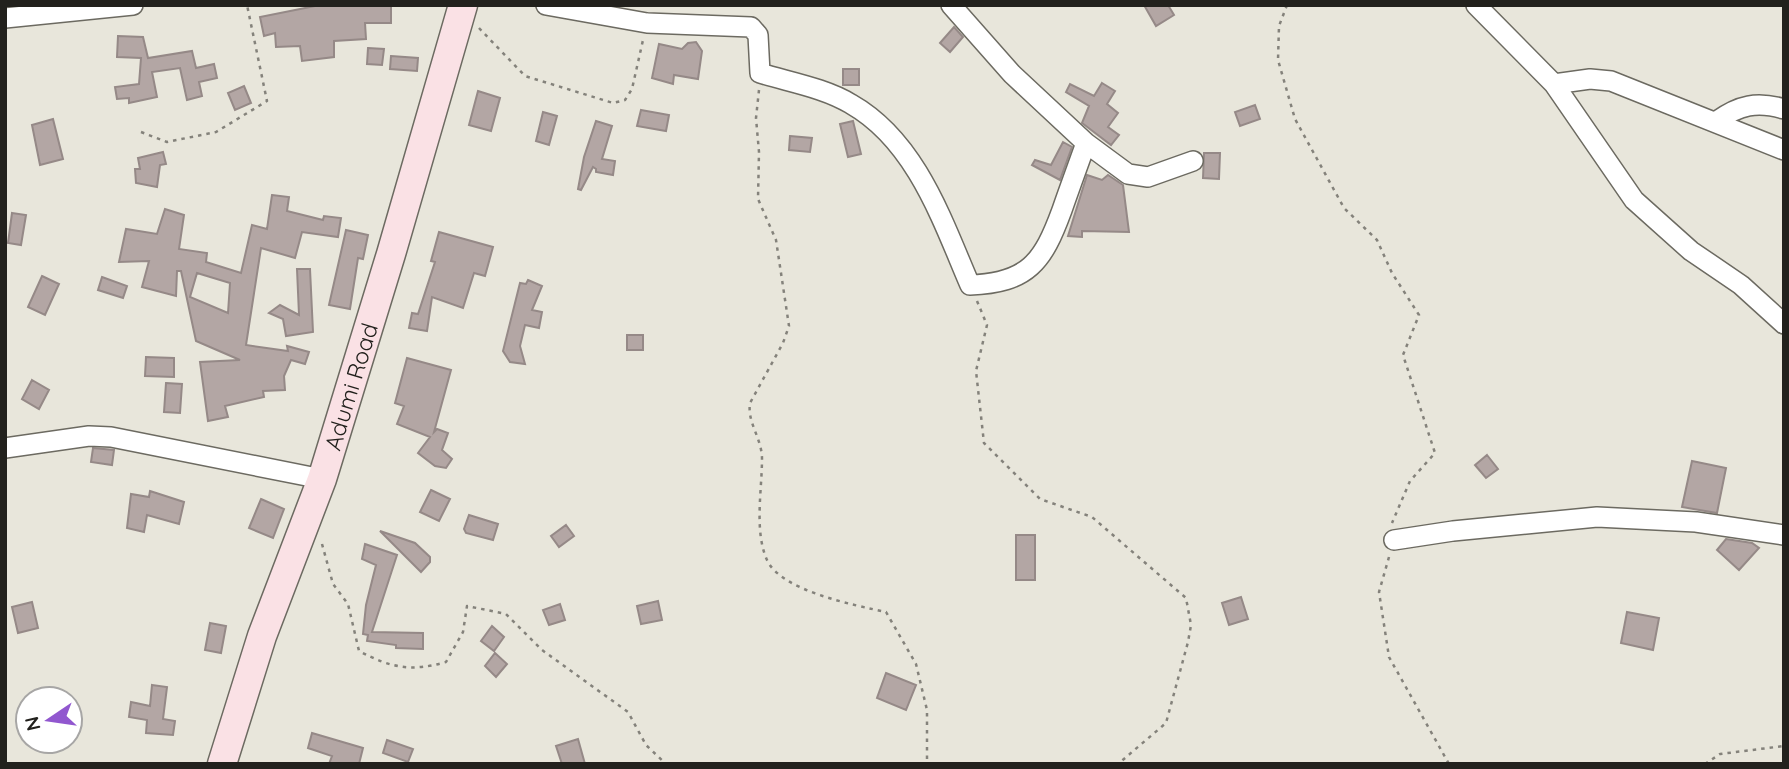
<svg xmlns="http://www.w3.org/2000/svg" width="1789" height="769" font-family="Quicksand,sans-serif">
<rect width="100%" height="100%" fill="#e8e6db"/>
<path fill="#b3a6a4" stroke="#958987" stroke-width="2" fill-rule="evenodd" d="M 320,5 L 391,5 L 391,23 L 365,23 L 366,39 L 334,41 L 334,57 L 302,61 L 300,46 L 276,47 L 275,33 L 264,36 L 260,17 Z
M 1144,5 L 1168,5 L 1174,15 L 1156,26 Z
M 954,27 L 963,37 L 950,52 L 940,43 Z
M 118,36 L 143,37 L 148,58 L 192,51 L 196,68 L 214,64 L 217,78 L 199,82 L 202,96 L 187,100 L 180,68 L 152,72 L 157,97 L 129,103 L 129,98 L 117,99 L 115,87 L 139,84 L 141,58 L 117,57 Z
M 696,42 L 702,51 L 698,79 L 674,75 L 673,84 L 652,78 L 659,44 L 682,49 L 688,43 Z
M 368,48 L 384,49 L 382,65 L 367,64 Z
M 391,56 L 418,58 L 417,71 L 390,69 Z
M 843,69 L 859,69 L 859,85 L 843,85 Z
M 1102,83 L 1115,91 L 1107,104 L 1118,113 L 1108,127 L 1119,135 L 1111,145 L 1082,123 L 1089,106 L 1066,92 L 1070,84 L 1094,96 Z
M 244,86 L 251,103 L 235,110 L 228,93 Z
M 478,91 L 500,98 L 491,131 L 469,125 Z
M 1255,105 L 1260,119 L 1240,126 L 1235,112 Z
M 641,110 L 669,115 L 666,131 L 637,126 Z
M 543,112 L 557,116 L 549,145 L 536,141 Z
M 53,119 L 63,159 L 40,165 L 32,125 Z
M 596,121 L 612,126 L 602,159 L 615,161 L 613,175 L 596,172 L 596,169 L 593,167 L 581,190 L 578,189 L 584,157 Z
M 853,121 L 861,154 L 848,157 L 840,124 Z
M 790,136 L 812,138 L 810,152 L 789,150 Z
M 1063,142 L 1072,147 L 1060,180 L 1032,165 L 1035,160 L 1051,165 Z
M 163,152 L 166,164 L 160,165 L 157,187 L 136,183 L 135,169 L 140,169 L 138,158 Z
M 1204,153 L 1220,153 L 1219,179 L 1203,178 Z
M 1087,175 L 1102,180 L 1108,175 L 1123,185 L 1129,232 L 1082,231 L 1082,237 L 1068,236 Z
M 272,195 L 289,197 L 287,211 L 323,220 L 324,216 L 341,218 L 338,237 L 302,232 L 295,258 L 261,248 L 246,345 L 288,351 L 287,346 L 309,352 L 305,364 L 291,360 L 284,376 L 285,390 L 263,391 L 264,397 L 225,406 L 228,417 L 208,421 L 200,362 L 240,360 L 196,341 L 181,271 L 177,271 L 176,296 L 142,287 L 149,261 L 119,262 L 126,229 L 157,234 L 165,209 L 184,215 L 179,249 L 207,253 L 206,262 L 241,273 L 252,225 L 267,229 ZM 197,273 L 230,283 L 228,313 L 190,297 Z
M 12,213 L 26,215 L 21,245 L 8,243 Z
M 346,230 L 368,235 L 363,259 L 358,258 L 350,309 L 329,305 Z
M 439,232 L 493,247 L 485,276 L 474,273 L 463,308 L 432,297 L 427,331 L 409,328 L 412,313 L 418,314 L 435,262 L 431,261 Z
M 297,269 L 310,269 L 313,332 L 286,336 L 283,319 L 269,313 L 280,305 L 299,315 Z
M 42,276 L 59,284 L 45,315 L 28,307 Z
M 102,277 L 127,286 L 123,298 L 98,290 Z
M 528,280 L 542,286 L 532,310 L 542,312 L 539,328 L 525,325 L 520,346 L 525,364 L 510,362 L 503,351 L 520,283 L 526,284 Z
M 627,335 L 643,335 L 643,350 L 627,350 Z
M 146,357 L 174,358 L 174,377 L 145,376 Z
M 407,358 L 451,370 L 434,432 L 437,429 L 448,433 L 442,450 L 452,459 L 446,468 L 435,466 L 418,453 L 430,437 L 397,424 L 404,406 L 395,403 Z
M 32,380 L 49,390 L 39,409 L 22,399 Z
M 166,383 L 182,384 L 180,413 L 164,412 Z
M 93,448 L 114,450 L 112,465 L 91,462 Z
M 1487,455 L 1498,469 L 1486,478 L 1475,465 Z
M 1692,461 L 1726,468 L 1717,513 L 1682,507 Z
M 431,490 L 450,499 L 439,521 L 420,512 Z
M 150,491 L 184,502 L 179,524 L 147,515 L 144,532 L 127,528 L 131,494 L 149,497 Z
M 261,499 L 284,509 L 273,538 L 249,528 Z
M 469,515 L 498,524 L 493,540 L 466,533 L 464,529 Z
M 566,525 L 574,536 L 559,547 L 551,536 Z
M 380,531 L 415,543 L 430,557 L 430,562 L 421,572 Z
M 1016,535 L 1035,535 L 1035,580 L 1016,580 Z
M 1726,539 L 1752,543 L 1759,548 L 1739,570 L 1717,550 Z
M 365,544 L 397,555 L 372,632 L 423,633 L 423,649 L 396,648 L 396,645 L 367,641 L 368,635 L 363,634 L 366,605 L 376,565 L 362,559 Z
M 1241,597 L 1248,619 L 1229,625 L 1222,603 Z
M 658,601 L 662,620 L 641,624 L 637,606 Z
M 32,602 L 38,628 L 18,633 L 12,607 Z
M 560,604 L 565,620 L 549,625 L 543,610 Z
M 1627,612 L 1659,618 L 1653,650 L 1621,643 Z
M 210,623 L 226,626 L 221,653 L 205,650 Z
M 492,626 L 504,637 L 494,651 L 481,641 Z
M 495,653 L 507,664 L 496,677 L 485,666 Z
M 886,673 L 916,685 L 906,710 L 877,698 Z
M 152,685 L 167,687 L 163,719 L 175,721 L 173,735 L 146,733 L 147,720 L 129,717 L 131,702 L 150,706 Z
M 312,733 L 363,748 L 359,764 L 329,764 L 332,756 L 308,748 Z
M 578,739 L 585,764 L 562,764 L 556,746 Z
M 387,740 L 413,749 L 408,762 L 383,753 Z"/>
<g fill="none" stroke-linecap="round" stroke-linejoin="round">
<g stroke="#6c6a61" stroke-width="22">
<path id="minor" d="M 546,5 L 647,23 L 751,27 L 758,35 L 760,73 C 789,82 825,88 851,104 C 916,141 942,220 970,285 C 1028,283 1043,262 1062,210 C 1070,187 1078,165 1086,143
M 951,5 L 1012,74 L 1086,143 L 1128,174 L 1148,177 L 1193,161
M 1476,5 L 1554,84 L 1634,200 L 1691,251 L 1741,285 L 1784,324
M 5,18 L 133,5
M 1554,84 L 1590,79 L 1611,81 L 1784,150
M 1717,121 C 1739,105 1757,101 1784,109
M 5,448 L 89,436 L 111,437 L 322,479
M 1394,540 L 1453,531 L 1597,517 L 1696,522 L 1784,535"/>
</g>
<g stroke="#6c6a61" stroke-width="31">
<g id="secondary">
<path id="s1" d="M 222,764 L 262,636 L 322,479 L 391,254 L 463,5"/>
</g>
</g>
<path stroke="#84827b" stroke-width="2.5" stroke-dasharray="3.5 5" stroke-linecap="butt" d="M 1287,5 L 1279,26 L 1278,60 L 1295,119 L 1344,208 L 1377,240 L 1392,273 L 1419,315 L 1403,355 L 1435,453 L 1410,481 L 1392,523
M 479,28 L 525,76 L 613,103 L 625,100 L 632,89 L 643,40
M 759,90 L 756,118 L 759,152 L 758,199 L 776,240 L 789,326 L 783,343 L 750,403 C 747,423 762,438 762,459 C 762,490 754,531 767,560 C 781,591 854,605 886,612 L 916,664 L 927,710 L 927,764
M 141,132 L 167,142 L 216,132 L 267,101 L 247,5
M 977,301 L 987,325 L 976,371 L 984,443 L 1040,499 L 1092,517 L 1186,598 L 1191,625 L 1188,642 L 1166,723 L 1118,764
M 322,544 L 333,584 L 348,604 L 359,651 C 391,668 411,672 446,662 L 463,632 L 467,606 L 506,614 L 542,650 L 628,712 L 646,745 L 666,764
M 1389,557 L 1379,592 L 1389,657 L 1449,764
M 1705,764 L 1720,754 L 1784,746"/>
<use href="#minor" stroke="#fff" stroke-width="19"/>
<use href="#secondary" stroke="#fae1e5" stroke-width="28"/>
</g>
<g text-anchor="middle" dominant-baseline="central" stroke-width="5" stroke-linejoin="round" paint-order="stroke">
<g font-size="23" fill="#22211d" stroke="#fff">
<text stroke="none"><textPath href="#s1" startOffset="399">Adumi Road</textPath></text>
</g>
</g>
<rect width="1789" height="769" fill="none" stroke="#22211d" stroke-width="14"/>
<g transform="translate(49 720) rotate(257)"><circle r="33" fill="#ffffff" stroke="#a7a6a5" stroke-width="2"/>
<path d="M0-5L12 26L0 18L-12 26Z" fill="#9157cf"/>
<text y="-10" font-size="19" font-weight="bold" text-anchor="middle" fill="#22211d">N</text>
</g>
</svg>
